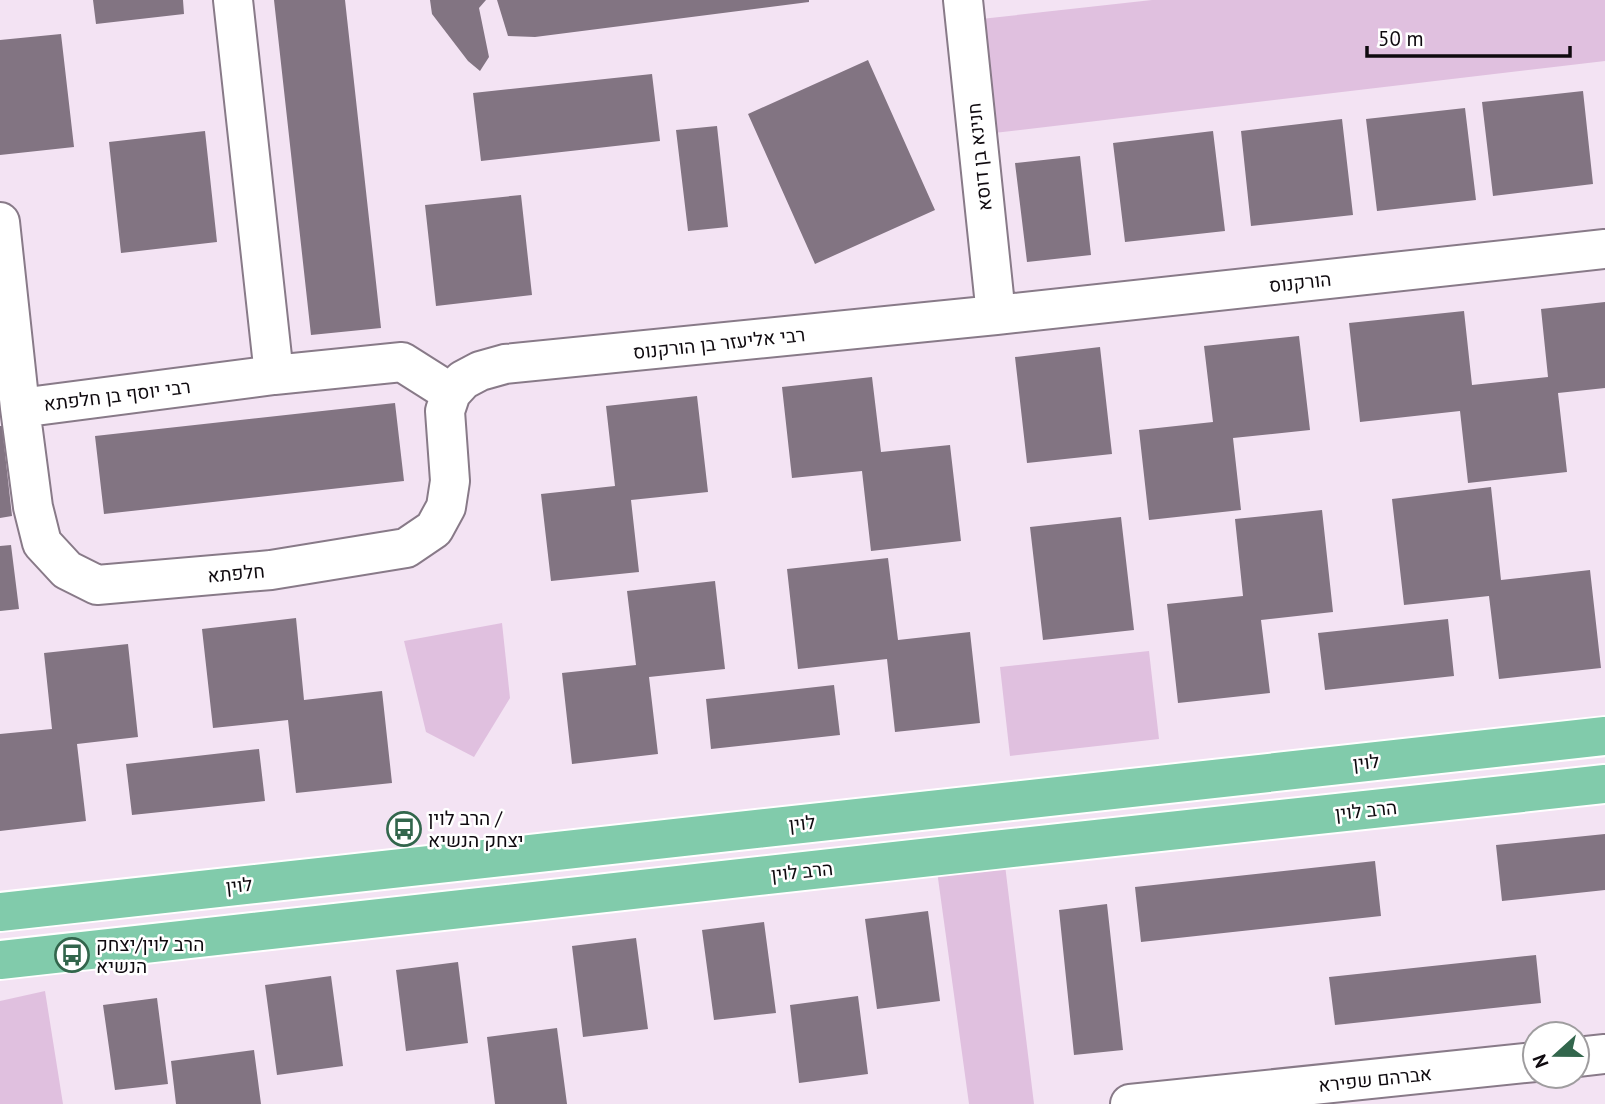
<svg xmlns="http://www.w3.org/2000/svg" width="1605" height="1104" font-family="'PT Sans',Heebo,sans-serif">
<rect width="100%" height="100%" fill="#f3e3f3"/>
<path fill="#e0c0df" d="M 1152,0 L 1605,0 L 1605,61 L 994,133 L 981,19 Z
M 502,623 L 510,698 L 474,757 L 426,732 L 404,641 Z
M 1149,651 L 1159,739 L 1010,756 L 1000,667 Z
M 1005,865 L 1034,1104 L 969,1104 L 937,871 Z
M 45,991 L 63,1104 L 0,1104 L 0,1001 Z"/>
<path fill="#827482" d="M 93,0 L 183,0 L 184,14 L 96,24 Z
M 274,0 L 345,0 L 381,328 L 311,335 Z
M 430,0 L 486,0 L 479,8 L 489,57 L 480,71 L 468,61 L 432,14 Z
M 497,0 L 809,0 L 809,2 L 535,37 L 508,36 Z
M 61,34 L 74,147 L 0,155 L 0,40 Z
M 868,60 L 935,210 L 815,264 L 748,114 Z
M 652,74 L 660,141 L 481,161 L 473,93 Z
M 1583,91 L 1593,184 L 1493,196 L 1482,102 Z
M 1465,108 L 1476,200 L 1377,211 L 1366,119 Z
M 1342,119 L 1353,215 L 1251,226 L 1241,131 Z
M 717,126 L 728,227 L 688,231 L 676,130 Z
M 205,131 L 217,242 L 121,253 L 109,142 Z
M 1213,131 L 1225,231 L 1125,242 L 1113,143 Z
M 1080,156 L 1091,255 L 1027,262 L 1015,163 Z
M 521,195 L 532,295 L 436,306 L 425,205 Z
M 1605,302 L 1605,388 L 1558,393 L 1567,472 L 1468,483 L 1460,411 L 1360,422 L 1349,323 L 1464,311 L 1472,385 L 1548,377 L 1541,309 Z
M 1299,336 L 1310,430 L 1233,438 L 1241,510 L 1149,520 L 1139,430 L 1213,422 L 1204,346 Z
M 1100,347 L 1112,454 L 1027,463 L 1015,357 Z
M 872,377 L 881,452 L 950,445 L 961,541 L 871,551 L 862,471 L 792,478 L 782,387 Z
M 697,396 L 708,492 L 631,500 L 639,572 L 551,581 L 541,494 L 615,486 L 606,406 Z
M 395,403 L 404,481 L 104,514 L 95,436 Z
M 0,426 L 2,426 L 12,516 L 0,518 Z
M 1491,487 L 1501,580 L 1590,570 L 1601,668 L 1499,679 L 1489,596 L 1404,605 L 1392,499 Z
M 1322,510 L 1333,612 L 1261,620 L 1270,693 L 1178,703 L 1167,604 L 1243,596 L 1235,519 Z
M 1121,517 L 1134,630 L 1043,640 L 1030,527 Z
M 11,545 L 19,609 L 0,611 L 0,546 Z
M 888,558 L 898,640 L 970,632 L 980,723 L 895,732 L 887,659 L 798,669 L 787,569 Z
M 715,581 L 725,669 L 649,677 L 658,754 L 572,764 L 562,673 L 636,665 L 627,591 Z
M 296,618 L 304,700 L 382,691 L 392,783 L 296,793 L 288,720 L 213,728 L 202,629 Z
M 1448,619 L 1454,676 L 1325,690 L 1318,633 Z
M 128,644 L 138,737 L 77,744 L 86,821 L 0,831 L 0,734 L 52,729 L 44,653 Z
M 834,685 L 840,735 L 711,749 L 706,699 Z
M 259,749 L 265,801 L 132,815 L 126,764 Z
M 1605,834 L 1605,890 L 1502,901 L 1496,845 Z
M 1375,861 L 1381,916 L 1141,942 L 1135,887 Z
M 1107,904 L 1123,1050 L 1074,1055 L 1059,910 Z
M 928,911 L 940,1001 L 877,1009 L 865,919 Z
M 764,922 L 776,1013 L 714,1020 L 702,930 Z
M 636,938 L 648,1029 L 583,1037 L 572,946 Z
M 1536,955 L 1541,1003 L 1335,1025 L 1329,977 Z
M 458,962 L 468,1043 L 406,1051 L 396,970 Z
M 331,976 L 343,1066 L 277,1075 L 265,985 Z
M 858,996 L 868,1074 L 799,1083 L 790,1005 Z
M 157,998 L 168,1084 L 115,1090 L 103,1005 Z
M 557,1028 L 567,1104 L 495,1104 L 487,1037 Z
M 254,1050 L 261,1104 L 176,1104 L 171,1061 Z"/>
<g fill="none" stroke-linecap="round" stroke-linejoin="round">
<g stroke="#887a88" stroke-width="42">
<path id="minor" d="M 233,0 L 274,375
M 963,0 L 996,315
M 0,222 L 20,408 L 33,507 L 42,543 L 67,570 L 97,585 L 271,570 L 406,548 L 434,529 L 446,507 L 450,481 L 445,411 L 451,393 L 463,380 L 480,371 L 505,364 L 996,315 L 1605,249
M 20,408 L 274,375 L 402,362 L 451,393
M 1577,1057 L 1605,1054
M 1130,1104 L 1535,1062"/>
</g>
<g stroke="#fff" stroke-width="42">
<path id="major" d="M 0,912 L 1605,736
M 0,960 L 994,850 L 1605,784"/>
</g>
<use href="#minor" stroke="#fff" stroke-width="38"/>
<use href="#major" stroke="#81cbab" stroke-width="38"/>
</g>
<defs>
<g id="bus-ring" transform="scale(1.75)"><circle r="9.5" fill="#fff" stroke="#32664c" stroke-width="1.5"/><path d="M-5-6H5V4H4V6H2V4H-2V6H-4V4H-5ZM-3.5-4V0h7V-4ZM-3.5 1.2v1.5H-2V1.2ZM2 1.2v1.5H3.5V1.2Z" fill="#32664c"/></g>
</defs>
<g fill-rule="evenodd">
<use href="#bus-ring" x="404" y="829"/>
<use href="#bus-ring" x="72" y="955"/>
</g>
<g text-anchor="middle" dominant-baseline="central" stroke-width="5" stroke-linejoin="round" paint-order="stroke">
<g font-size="19" fill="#0f0a0f" stroke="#fff">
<text transform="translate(979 157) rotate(-96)">חנינא בן דוסא</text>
<text transform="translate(1300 282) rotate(-6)">הורקנוס</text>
<text transform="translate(719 343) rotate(-6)">רבי אליעזר בן הורקנוס</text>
<text transform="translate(117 395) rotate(-7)">רבי יוסף בן חלפתא</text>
<text transform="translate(236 573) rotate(-5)">חלפתא</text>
<text transform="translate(1366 762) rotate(-6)">לוין</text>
<text transform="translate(1366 810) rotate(-6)">הרב לוין</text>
<text transform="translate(802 823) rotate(-6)">לוין</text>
<text transform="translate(802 871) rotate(-6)">הרב לוין</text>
<text transform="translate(239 885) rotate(-6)">לוין</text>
<text transform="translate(1375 1079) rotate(-6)">אברהם שפירא</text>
</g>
<g font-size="19" fill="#0f0a0f" stroke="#fff" text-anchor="start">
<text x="428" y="818">הרב לוין /<tspan x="428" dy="22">יצחק הנשיא</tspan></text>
<text x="96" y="944">הרב לוין/יצחק<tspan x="96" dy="22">הנשיא</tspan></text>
</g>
</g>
<g transform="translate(1556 1055) rotate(249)"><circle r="33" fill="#ffffff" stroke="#9f9d9f" stroke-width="2"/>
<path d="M0-5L12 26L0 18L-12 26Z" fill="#32664c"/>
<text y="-10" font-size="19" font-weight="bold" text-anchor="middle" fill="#0f0a0f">N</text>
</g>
<path d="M1367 46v10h203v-10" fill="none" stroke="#0f0a0f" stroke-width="3.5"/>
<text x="1378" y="46" font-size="21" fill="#0f0a0f" stroke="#ffffff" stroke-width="5" paint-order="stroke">50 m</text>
</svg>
